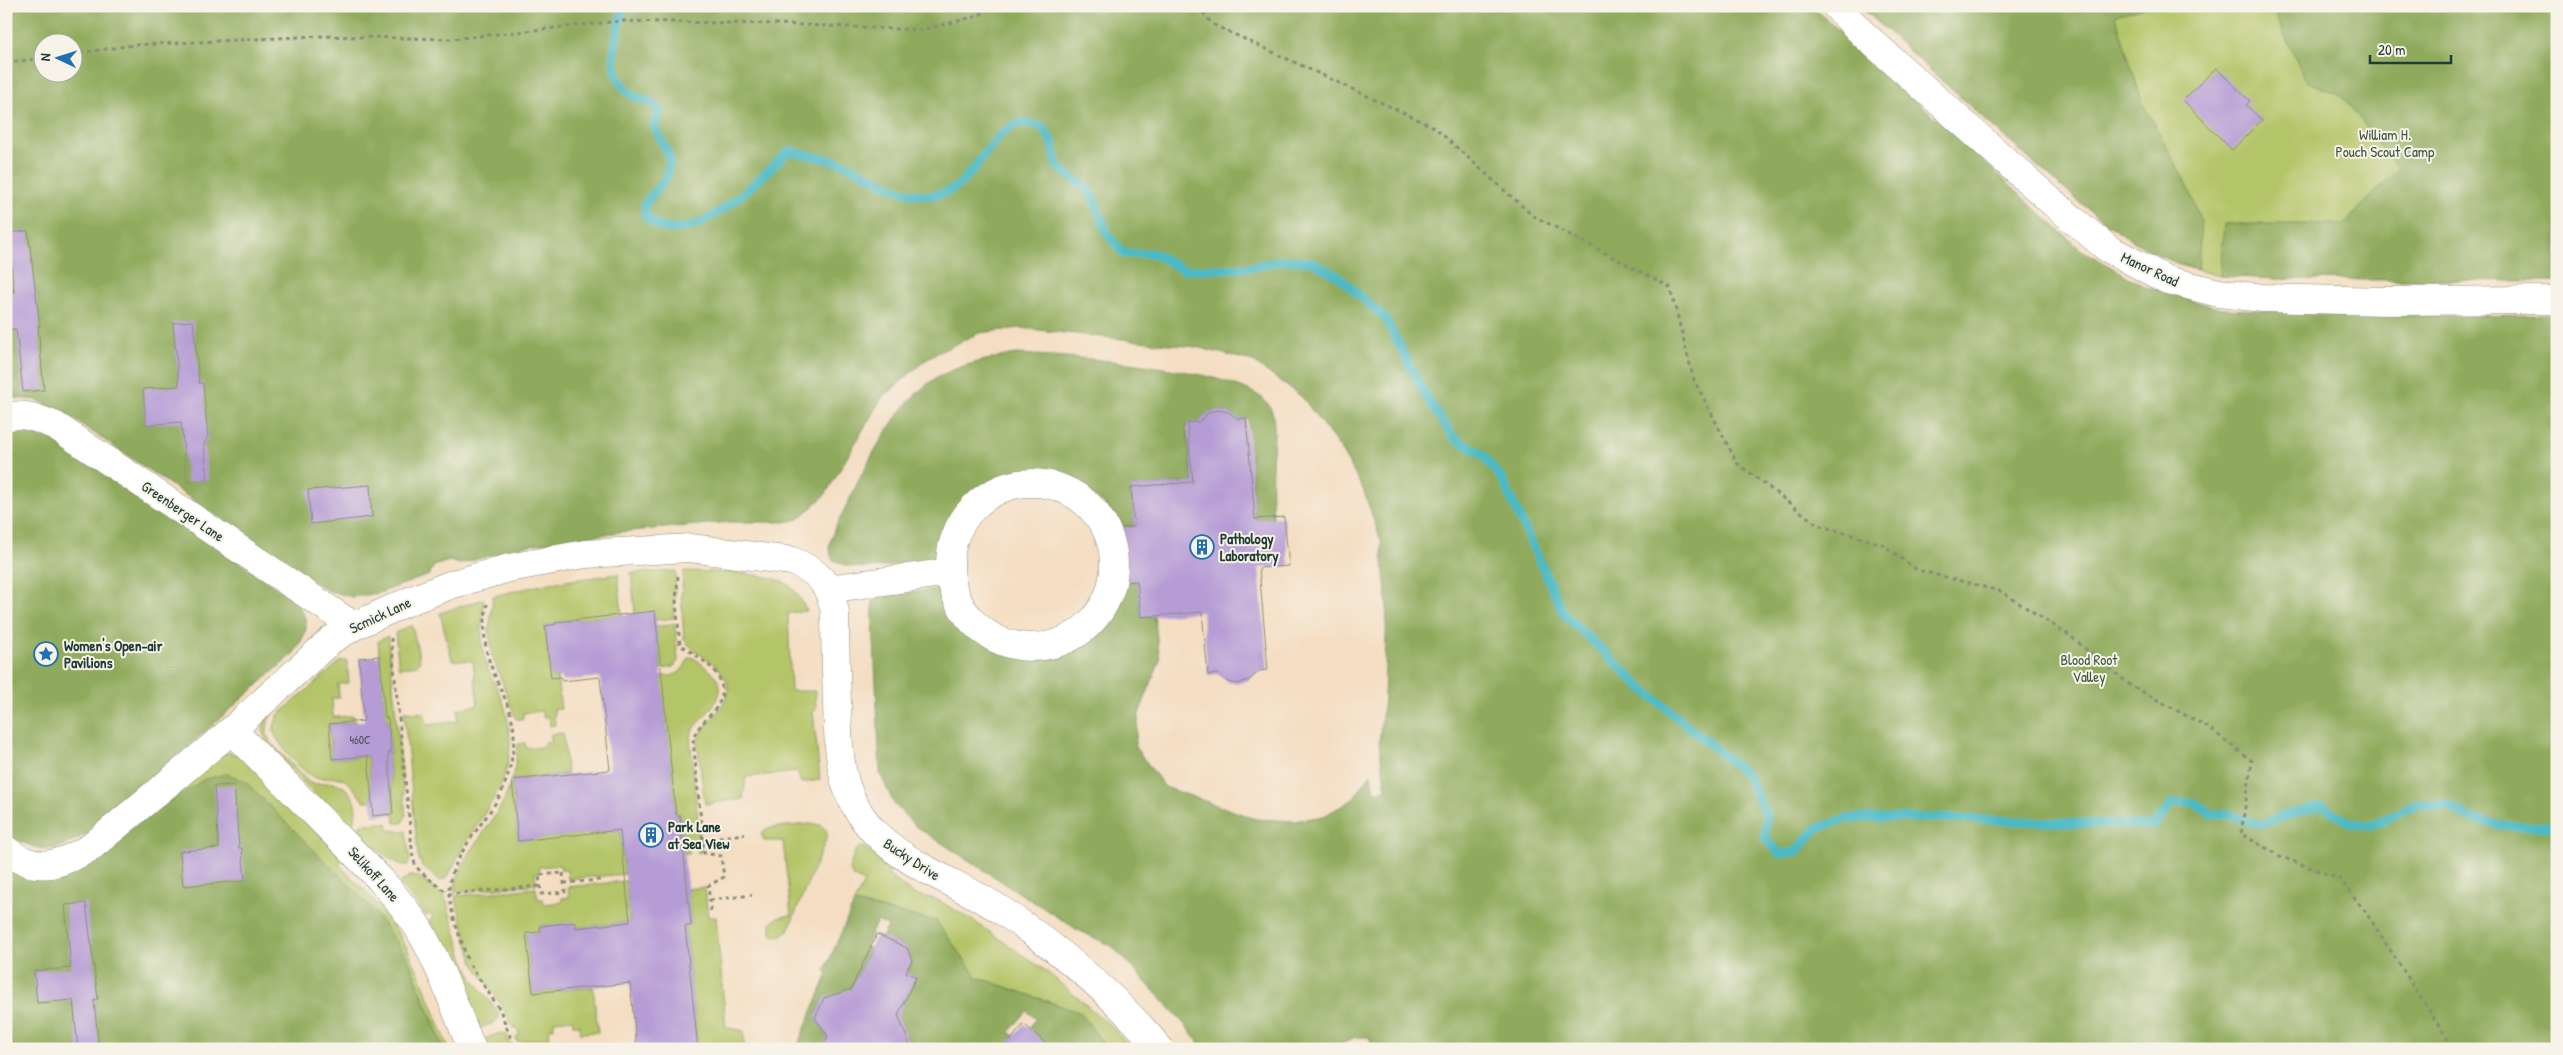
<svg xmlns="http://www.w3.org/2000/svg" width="2563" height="1055" font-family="'Patrick Hand',sans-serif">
<rect width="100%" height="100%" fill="#f7f3e8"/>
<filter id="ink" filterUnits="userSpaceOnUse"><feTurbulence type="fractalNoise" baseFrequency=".02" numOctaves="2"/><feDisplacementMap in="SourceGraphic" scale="10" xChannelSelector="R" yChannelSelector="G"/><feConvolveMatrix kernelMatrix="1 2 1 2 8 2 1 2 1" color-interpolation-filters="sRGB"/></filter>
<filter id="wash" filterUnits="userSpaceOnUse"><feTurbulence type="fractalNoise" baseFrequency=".0096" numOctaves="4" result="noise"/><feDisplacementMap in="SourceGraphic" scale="20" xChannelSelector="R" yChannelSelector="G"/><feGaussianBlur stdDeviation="1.12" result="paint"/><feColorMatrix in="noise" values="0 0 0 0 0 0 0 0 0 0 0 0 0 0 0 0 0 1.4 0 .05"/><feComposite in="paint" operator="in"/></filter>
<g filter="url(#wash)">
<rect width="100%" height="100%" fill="#f4ddc1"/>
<path fill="#b4c467" stroke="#6a804e" d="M 1860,6 L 2557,6 L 2557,281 L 2276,279 L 2220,276 L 2182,266 L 2134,241 L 2088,209 Z
M 676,571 L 674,618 L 656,620 L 635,613 L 631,573 Z
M 684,571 C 709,572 767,571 787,584 C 796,590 802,602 807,611 L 788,613 L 791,691 L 815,691 L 816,710 L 813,711 L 820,780 L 801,783 L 797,772 L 746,777 L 743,799 L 705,804 L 697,742 C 703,718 745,700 720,670 C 710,659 692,652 684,639 L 681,595 Z
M 618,574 L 622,615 L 556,622 L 556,624 L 545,626 L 551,677 L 557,677 L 561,709 L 554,709 L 555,725 L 550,726 L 549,717 L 543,717 L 542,711 L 523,713 L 523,719 L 516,719 L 492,655 L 489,630 L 493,596 L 550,583 Z
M 484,599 C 482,626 478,647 490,674 C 495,686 503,698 506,712 C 518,759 502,788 477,825 C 465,842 457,860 447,878 L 440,881 L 422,866 L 418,856 L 404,712 L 424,713 L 428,725 L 458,721 L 458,709 L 478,705 L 473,661 L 452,660 L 440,613 Z
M 675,624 L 678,661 L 673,667 L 661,669 L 656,627 Z
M 412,625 L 420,660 L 417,665 L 399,668 L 395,633 Z
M 388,636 L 406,816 L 402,823 L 395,823 L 388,753 L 391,753 L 388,718 L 385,718 L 378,641 Z
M 337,651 L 338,653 L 332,661 L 274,710 L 268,721 L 267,734 L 271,743 L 310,783 C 318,785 326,782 334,783 C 351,786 360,806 354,821 L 351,824 L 344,824 L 269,747 C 261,734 262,722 269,709 Z
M 689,657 C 696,657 702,665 708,669 C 741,695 697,715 690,737 L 701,852 L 698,853 L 697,848 L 689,848 L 689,854 L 684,854 L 680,815 L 676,815 L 661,676 C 678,677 682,672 689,657 Z
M 341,661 L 347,661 L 349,683 L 338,684 L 339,698 L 332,698 L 333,717 L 354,716 L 354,722 L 329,724 L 332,759 L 368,756 L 372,801 L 364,801 C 356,793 353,784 343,779 C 334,775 325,780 316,778 C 304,775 276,742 273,730 L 278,715 Z
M 563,733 L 567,774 L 512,780 L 518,840 L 620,830 L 625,874 L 568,879 L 567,870 L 561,870 L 560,865 L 539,867 L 540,872 L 535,873 L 536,884 L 454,892 C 460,857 486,834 502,804 C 512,786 516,765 518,744 L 525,743 L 526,748 L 544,747 L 545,742 L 551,742 L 551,734 Z
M 230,753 L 239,755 L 344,859 L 339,865 C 358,884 379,902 393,925 C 418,963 432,1007 449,1049 L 444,1049 L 408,959 L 152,813 L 219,754 Z
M 387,823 L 388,830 L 406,831 L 410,859 L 408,865 C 395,868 365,839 358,828 L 361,824 Z
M 809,824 L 821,825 L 827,831 L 827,837 L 787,933 L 776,937 L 771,933 L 771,923 L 777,918 L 791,915 L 783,841 L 764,841 L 761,833 L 768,828 Z
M 860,847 L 866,848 L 891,869 L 888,875 L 913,894 L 936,899 L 975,922 L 1046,971 L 1111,1026 L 1132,1049 L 1107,1049 L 1081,1013 L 977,977 L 936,921 L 854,903 L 864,882 L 854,877 L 849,870 L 855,851 Z
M 410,876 L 419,877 L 445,897 L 464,960 L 473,979 L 499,1013 L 496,1022 L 477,1029 L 445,947 L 429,921 L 433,918 L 430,913 L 426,916 L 400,883 Z
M 626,881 L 630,922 L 576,928 L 576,923 L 540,926 L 540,932 L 526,934 L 533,993 L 593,987 L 598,1032 L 580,1033 L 579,1025 L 573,1025 L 573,1019 L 554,1021 L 554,1028 L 549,1028 L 550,1038 L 517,1042 L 516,1037 L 520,1035 L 516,1027 L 513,1028 L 502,1006 L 473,962 L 455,896 L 536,888 L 538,899 L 543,899 L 544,904 L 562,902 L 562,898 L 569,897 L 568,887 Z
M 705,887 L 708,917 L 716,917 L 726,1027 L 744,1031 L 744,1049 L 698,1049 L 685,926 L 691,925 L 687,889 Z
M 500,1033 L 507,1034 L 511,1049 L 484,1049 L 481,1040 Z"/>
<path fill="#8faa5c" stroke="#577448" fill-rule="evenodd" d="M 6,6 L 1812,6 L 2080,249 L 2144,286 L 2221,309 L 2437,316 L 2557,315 L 2557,1049 L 1374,1049 L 1369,1037 L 1355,1037 L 1333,1049 L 1204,1049 L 1180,1019 L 1112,946 L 1076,929 L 915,826 L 894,804 L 880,773 L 872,597 L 938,589 C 946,602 955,619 966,630 C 996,657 1057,668 1089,639 C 1105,624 1117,602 1126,582 L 1137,581 L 1141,617 L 1154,616 L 1160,660 L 1139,714 L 1135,747 L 1165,787 L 1256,819 L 1294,821 L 1324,816 L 1352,800 L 1371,774 L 1374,791 L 1386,790 L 1379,743 L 1384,698 L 1387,603 L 1381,541 L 1363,489 L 1340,448 L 1302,397 L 1252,361 L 1196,347 L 1020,328 L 979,333 L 929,357 L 881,399 L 825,495 L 799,519 L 785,522 L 730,522 L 620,532 L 523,546 L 460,564 L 449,561 L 434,566 L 429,575 L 379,593 L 352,597 L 326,590 L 63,412 L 36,400 L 6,397 ZM 42,42 L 72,42 L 72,72 L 42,72 Z
M 1860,6 L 2150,6 L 2115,15 L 2143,104 L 2188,186 L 2201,222 L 2198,270 C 2132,252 2077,200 2026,156 C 1970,107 1915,56 1860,6 Z
M 2265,6 L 2557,6 L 2557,281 L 2276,279 L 2220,276 L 2224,224 L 2344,224 L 2398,169 L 2342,95 L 2307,82 L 2272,9 Z
M 1016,354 C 1063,356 1248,367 1270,407 C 1278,422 1272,451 1272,468 C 1271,484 1272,501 1273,518 L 1255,519 L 1248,418 L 1237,419 C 1226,407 1209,408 1200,422 L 1186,424 L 1193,482 L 1131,487 L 1134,526 L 1123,527 L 1103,503 L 1079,486 L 1047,475 L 1003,477 L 976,490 L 957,515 L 941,557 C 909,562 859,577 832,559 L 829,547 L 834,530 C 860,481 886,413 933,380 C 955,365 990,359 1016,354 Z
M 30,428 L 59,438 L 297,602 C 311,625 308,631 294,653 L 92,831 C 53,853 47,856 6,834 L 6,430 Z
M 227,774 L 245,781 L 372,908 L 408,959 L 444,1049 L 6,1049 L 6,865 L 43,877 L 77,870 L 152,813 L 205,779 Z
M 854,903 L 936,921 L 977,977 L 1081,1013 L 1107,1049 L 1049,1049 L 1040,1038 L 1028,1038 L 1024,1034 L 1036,1019 L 1027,1011 L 1009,1032 L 1014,1036 L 1003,1049 L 903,1049 L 907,1039 L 901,1023 L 895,1020 L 916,977 L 906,972 L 912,961 L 907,948 L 896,943 L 884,946 L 879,944 L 888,926 L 877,921 L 865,946 L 870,948 L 847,997 L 824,998 L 815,1018 L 828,1036 L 822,1049 L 796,1049 L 825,981 L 828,974 L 825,970 Z"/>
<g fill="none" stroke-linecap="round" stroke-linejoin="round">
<path stroke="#4cbac4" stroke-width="9" d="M 624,6 C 617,34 604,68 628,92 C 638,102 651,97 660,112 L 654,125 L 670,158 L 667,177 L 645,203 L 645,215 C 686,262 758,178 789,151 C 806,155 824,158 841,163 C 875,175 911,207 949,191 C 975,180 996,122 1024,123 C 1030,123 1037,126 1043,127 L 1053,144 L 1057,166 L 1091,192 L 1108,235 L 1124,254 L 1153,253 L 1184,270 L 1248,268 L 1283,260 L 1313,262 L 1339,277 L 1385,318 L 1428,400 L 1454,438 L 1482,454 L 1502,479 L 1564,614 L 1642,688 L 1747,775 L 1766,815 L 1765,838 L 1780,854 L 1796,852 L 1817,828 L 1849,818 L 1938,818 L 2154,826 L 2172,803 L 2195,803 L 2211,813 L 2229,815 L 2262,825 L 2287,814 L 2323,806 L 2349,822 L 2369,826 L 2417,804 L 2448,806 L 2469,818 L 2496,825 L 2557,827"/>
</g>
<g id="blocks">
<path fill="#b69cd5" d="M 2216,68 L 2250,101 L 2246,105 L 2262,120 L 2232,150 L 2183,100 Z
M 28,231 L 40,326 L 38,326 L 44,390 L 23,392 L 16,329 L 6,330 L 6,293 L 14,292 L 8,233 Z
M 193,321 L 199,383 L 203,383 L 208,437 L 204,444 L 208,480 L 187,482 L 181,422 L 146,425 L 143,389 L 179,386 L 173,323 Z
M 1217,410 L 1228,412 L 1238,419 L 1246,418 L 1255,519 L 1284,517 L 1289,566 L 1259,568 L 1268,670 L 1259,671 L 1249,680 L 1237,684 L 1228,682 L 1219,674 L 1208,675 L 1202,612 L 1141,617 L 1137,581 L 1120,582 L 1115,528 L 1134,527 L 1131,487 L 1193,482 L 1187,423 L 1199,422 L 1208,413 Z
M 370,485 L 372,517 L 311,524 L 308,490 Z
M 655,611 L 676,815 L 680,815 L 691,926 L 685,926 L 698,1049 L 637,1049 L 630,983 L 533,993 L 526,933 L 540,932 L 540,926 L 576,922 L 576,928 L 630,922 L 620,830 L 518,841 L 512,780 L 610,770 L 600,677 L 562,681 L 561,677 L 551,678 L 545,626 L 556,624 L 556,622 Z
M 380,656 L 385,718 L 388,718 L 391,753 L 388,753 L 393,814 L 373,816 L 368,756 L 332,759 L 329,724 L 364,721 L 359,658 Z
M 234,785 L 239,848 L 242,848 L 245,881 L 183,886 L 180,851 L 219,848 L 214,786 Z
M 86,903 L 98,999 L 94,1000 L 99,1049 L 78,1049 L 73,1000 L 37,1003 L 34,971 L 71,968 L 65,905 Z
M 877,934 L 907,948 L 912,961 L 906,972 L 916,977 L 898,1015 L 911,1049 L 822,1049 L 828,1036 L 815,1018 L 824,998 L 851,989 Z
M 1024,1024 L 1052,1049 L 1003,1049 Z"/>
</g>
</g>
<g filter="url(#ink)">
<use href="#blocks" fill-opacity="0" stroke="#8a8d7a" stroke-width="1"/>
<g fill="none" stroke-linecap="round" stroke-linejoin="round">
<g stroke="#8a8d7a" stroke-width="29">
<path id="minor" d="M 1836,6 L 1863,34 L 2052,202 L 2107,248 L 2167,280 L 2219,293 L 2263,298 L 2387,301 L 2557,300
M 6,417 C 24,412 39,419 56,426 L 354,626
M950 565a82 82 0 1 1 164 0a82 82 0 1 1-164 0Z
M 828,589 L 950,572
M 232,730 L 379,878 C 393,894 408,911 419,929 C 441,966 455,1009 472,1049
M 6,850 C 36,874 61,865 91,847 L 232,730 L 331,640 L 354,626 L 407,602 L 450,585 L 509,568 L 585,554 L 690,548 L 792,561 C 819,571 829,584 835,612 C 835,642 836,672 837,703 C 838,730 838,759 846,785 C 870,858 947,874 1004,912 C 1062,951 1115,996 1160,1049"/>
</g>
<path stroke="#8a8d7a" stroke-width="3" stroke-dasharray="4 4" stroke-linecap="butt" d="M 1198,6 L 1212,24 L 1434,127 L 1532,215 L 1670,287 L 1694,380 L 1737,463 L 1818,525 L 1882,544 L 1917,570 L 2000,591 L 2069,635 L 2130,685 L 2209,728 L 2252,761 L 2241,834 L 2282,857 L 2340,879 L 2367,914 L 2454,1049
M 72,54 L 134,45 L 319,36 L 451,39 L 620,21 L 779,24 L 921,30 L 978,16 L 993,6
M 6,63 L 42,58
M 678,576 L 676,601 L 680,645 C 704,660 738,680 714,711 C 706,720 697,727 693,739 L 704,853 L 721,856 L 724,877 L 708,886 L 711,912
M 391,638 L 413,858 L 416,867 L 428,878 L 449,894 L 540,886
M 703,839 L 745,834
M 563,873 L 565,892 L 541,894 L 539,875 Z
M 564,883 L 600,880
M 710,900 L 752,895
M 467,959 C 461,939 451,915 449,894 C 447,861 484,824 499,797 C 508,780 513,758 514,739 C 515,710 497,686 489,660 C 483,641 484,623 487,604
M 470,965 L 500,1010 L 515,1049"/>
<use href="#minor" stroke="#fff" stroke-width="28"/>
</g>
</g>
<defs>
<g id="building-ring" transform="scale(1.25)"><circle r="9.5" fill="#f7f3e8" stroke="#1f6fb2" stroke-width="1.5"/><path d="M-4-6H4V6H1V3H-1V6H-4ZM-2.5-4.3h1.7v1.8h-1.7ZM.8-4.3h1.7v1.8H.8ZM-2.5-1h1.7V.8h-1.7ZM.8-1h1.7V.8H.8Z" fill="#1f6fb2"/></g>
<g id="sight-ring" transform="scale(1.25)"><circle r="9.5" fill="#f7f3e8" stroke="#1f6fb2" stroke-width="1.5"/><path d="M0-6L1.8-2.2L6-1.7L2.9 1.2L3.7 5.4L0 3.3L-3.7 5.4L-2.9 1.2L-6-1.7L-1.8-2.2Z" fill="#1f6fb2"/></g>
</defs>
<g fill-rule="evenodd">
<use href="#building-ring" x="1202" y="547"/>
<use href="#sight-ring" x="46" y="654"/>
<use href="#building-ring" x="651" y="835"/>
</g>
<g text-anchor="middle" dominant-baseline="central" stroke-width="4" stroke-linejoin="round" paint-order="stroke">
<g font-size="12" fill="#45555c">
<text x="360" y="739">460C</text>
</g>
<g font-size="15" fill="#3d583e" stroke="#f7f3e8">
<text x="2385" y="134">William H.<tspan x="2385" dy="17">Pouch Scout Camp</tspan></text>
<text x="2089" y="659">Blood Root<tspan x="2089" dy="17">Valley</tspan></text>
</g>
<g font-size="15" fill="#1f3d34" stroke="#f7f3e8">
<text transform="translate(2150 269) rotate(25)">Manor Road</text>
<text transform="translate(183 511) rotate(34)">Greenberger Lane</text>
<text transform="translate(380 615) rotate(-25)">Scmick Lane</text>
<text transform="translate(912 859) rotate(33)">Bucky Drive</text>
<text transform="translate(374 874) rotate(48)">Selikoff Lane</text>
</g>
<g font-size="15" font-weight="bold" fill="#1f3d34" stroke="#f7f3e8" text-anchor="start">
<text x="1220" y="538">Pathology<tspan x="1220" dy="17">Laboratory</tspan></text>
<text x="64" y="645">Women's Open-air<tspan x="64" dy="17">Pavilions</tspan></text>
<text x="668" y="826">Park Lane<tspan x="668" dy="17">at Sea View</tspan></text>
</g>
</g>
<rect width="2563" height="1055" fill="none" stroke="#f7f3e8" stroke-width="25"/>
<g transform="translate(58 58) rotate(274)"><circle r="24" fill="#f7f3e8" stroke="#a1aaa0"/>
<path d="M0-4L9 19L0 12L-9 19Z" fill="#1f6fb2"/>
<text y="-8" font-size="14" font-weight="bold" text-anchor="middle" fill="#1f3d34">N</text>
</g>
<path d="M2370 55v8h81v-8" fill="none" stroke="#1f3d34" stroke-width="2.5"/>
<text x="2378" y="55" font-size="15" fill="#1f3d34" stroke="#f7f3e8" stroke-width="4" paint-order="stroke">20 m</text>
</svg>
